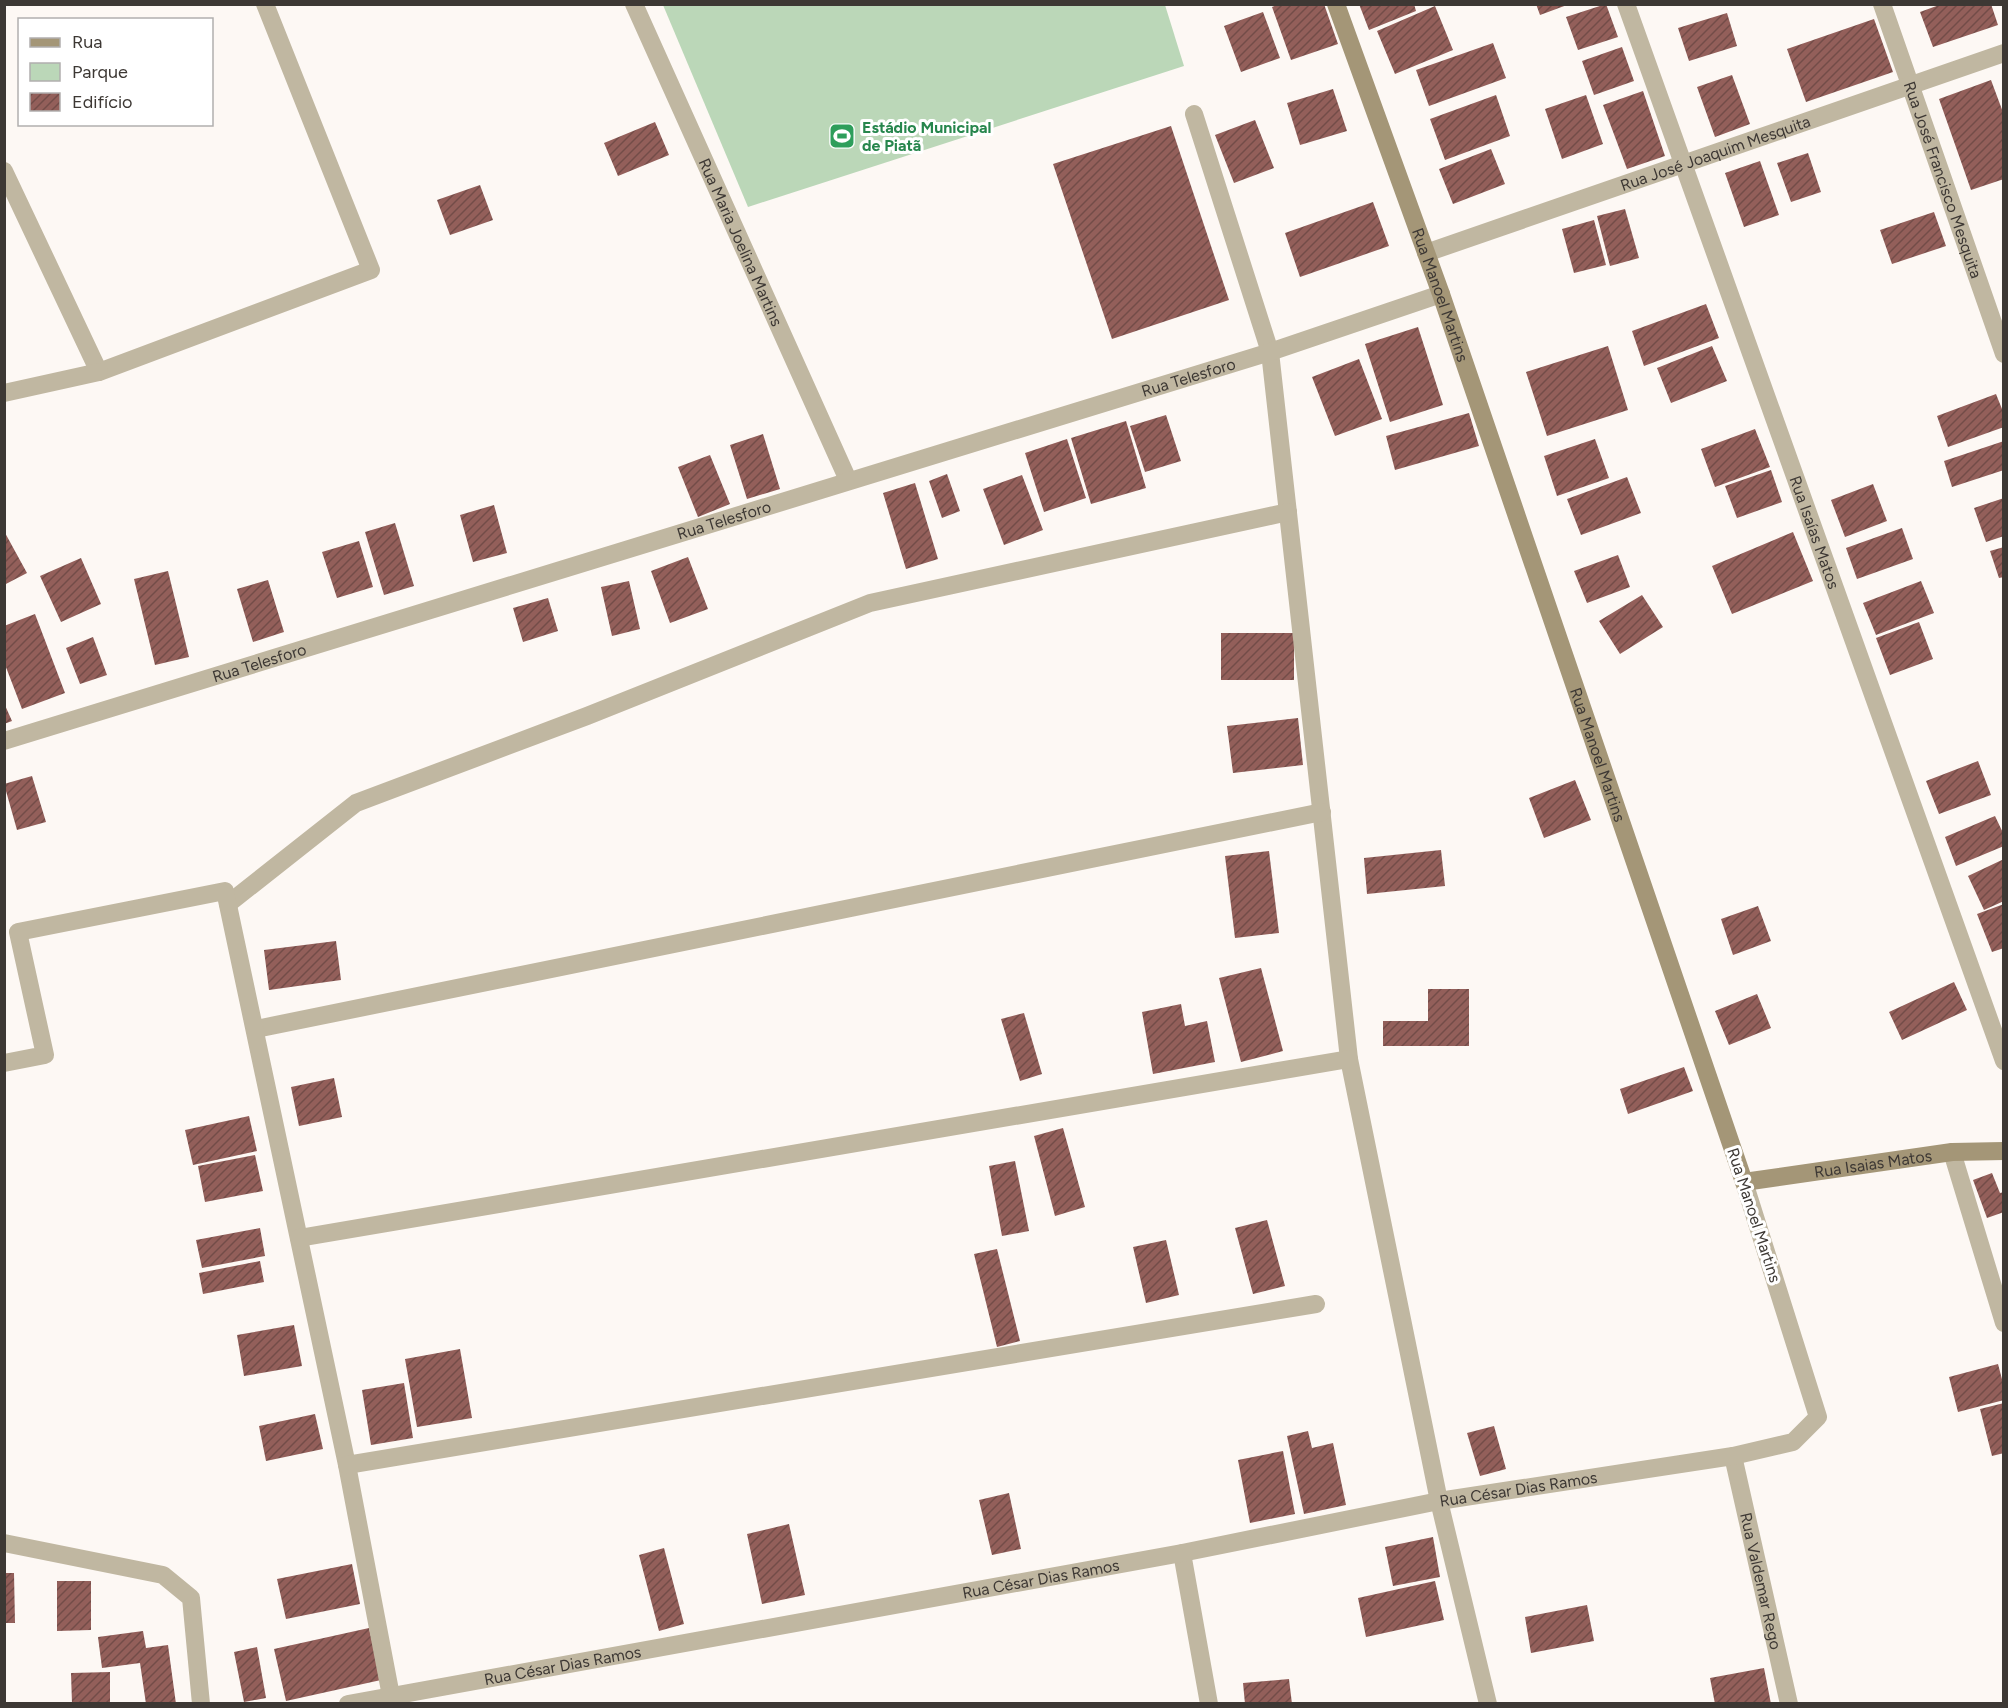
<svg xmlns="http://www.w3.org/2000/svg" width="2008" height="1708" font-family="Figtree,sans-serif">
<defs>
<pattern id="building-hatch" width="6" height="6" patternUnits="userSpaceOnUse" patternTransform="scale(1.5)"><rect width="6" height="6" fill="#935f5a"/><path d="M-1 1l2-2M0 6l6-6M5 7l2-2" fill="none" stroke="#734c48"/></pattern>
</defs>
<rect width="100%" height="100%" fill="#fdf8f4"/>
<path fill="#bbd7b8" d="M 663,5 L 1165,5 L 1184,66 L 748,207 Z"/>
<path fill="url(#building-hatch)" d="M 1279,4 L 1324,4 L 1338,44 L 1291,60 L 1272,7 Z
M 1359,4 L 1414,4 L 1416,11 L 1369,30 Z
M 1536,4 L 1567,4 L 1567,5 L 1540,15 Z
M 1606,4 L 1618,37 L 1578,50 L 1566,17 Z
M 1942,4 L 1991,4 L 1998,25 L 1933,47 L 1920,12 Z
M 1435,6 L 1453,50 L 1395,74 L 1377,31 Z
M 1263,12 L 1280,58 L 1241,72 L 1224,26 Z
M 1727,13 L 1737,46 L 1689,61 L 1678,28 Z
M 1874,19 L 1893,72 L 1806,102 L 1787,49 Z
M 1493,43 L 1506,78 L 1429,106 L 1416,70 Z
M 1622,47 L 1634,81 L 1594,95 L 1582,61 Z
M 1732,75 L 1750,124 L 1715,137 L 1697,87 Z
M 1991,80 L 2004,115 L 2004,179 L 1971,190 L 1939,99 Z
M 1333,89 L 1347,131 L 1300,145 L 1287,103 Z
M 1643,91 L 1665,156 L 1627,169 L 1603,105 Z
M 1496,95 L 1510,136 L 1445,160 L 1430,119 Z
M 1586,95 L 1603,144 L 1562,159 L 1545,109 Z
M 1255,120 L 1274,168 L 1234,183 L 1215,135 Z
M 655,122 L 669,155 L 618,176 L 604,143 Z
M 1171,126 L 1229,300 L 1112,339 L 1053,164 Z
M 1491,149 L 1505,184 L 1453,204 L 1439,169 Z
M 1808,153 L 1821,192 L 1791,202 L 1777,163 Z
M 1760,161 L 1779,215 L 1744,227 L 1725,173 Z
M 480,185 L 493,220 L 450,235 L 437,200 Z
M 1373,202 L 1389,246 L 1300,277 L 1285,233 Z
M 1625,209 L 1639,258 L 1610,266 L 1597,216 Z
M 1934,212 L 1946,246 L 1892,264 L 1880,230 Z
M 1594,220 L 1606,265 L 1574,273 L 1562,229 Z
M 1706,304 L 1719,338 L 1644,366 L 1632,331 Z
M 1418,327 L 1443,405 L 1390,422 L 1365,344 Z
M 1608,346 L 1628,410 L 1547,436 L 1526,372 Z
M 1712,346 L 1727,381 L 1671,403 L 1657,368 Z
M 1359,359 L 1382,419 L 1335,436 L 1312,377 Z
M 1996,394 L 2004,414 L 2004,427 L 1948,447 L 1937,416 Z
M 1469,413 L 1479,446 L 1395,470 L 1386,436 Z
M 1166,415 L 1181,461 L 1145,472 L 1130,426 Z
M 1126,421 L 1146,488 L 1091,504 L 1071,438 Z
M 1755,429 L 1770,467 L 1715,487 L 1701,449 Z
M 763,434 L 780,489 L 747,499 L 730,445 Z
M 1067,439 L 1086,498 L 1044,512 L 1025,453 Z
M 1595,439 L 1609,478 L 1557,496 L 1544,456 Z
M 2004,441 L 2004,470 L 1952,487 L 1944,461 Z
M 710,455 L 730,504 L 698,517 L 678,467 Z
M 1771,470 L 1782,502 L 1737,518 L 1725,486 Z
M 947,474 L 960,511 L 942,518 L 929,481 Z
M 1022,475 L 1043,530 L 1004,545 L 983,489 Z
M 1627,477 L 1641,513 L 1581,535 L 1567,499 Z
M 915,483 L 938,559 L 906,569 L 883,493 Z
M 1873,484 L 1887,521 L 1845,537 L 1831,500 Z
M 2004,498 L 2004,536 L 1986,542 L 1974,508 Z
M 494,505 L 507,553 L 473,562 L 460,515 Z
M 395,523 L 414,586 L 384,595 L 365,532 Z
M 1902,528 L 1913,559 L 1857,579 L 1846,548 Z
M 4,531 L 27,573 L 4,585 Z
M 1793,532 L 1813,581 L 1732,614 L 1712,566 Z
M 359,541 L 373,587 L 337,598 L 322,552 Z
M 2004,547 L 2004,577 L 1999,578 L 1990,551 Z
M 1618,555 L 1630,587 L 1587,603 L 1574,571 Z
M 688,557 L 708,609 L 670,623 L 651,571 Z
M 81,558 L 101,604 L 61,622 L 40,576 Z
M 168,571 L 189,657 L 155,665 L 134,579 Z
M 268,580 L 284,632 L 253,642 L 237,589 Z
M 629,581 L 640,629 L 612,636 L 601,587 Z
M 1921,581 L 1934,613 L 1876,635 L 1863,603 Z
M 1642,595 L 1663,627 L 1620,654 L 1599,621 Z
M 548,598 L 558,631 L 523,642 L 513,608 Z
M 35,614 L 65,693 L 22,709 L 4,662 L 4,626 Z
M 1919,622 L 1933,659 L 1890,675 L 1876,638 Z
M 1221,633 L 1294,633 L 1294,680 L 1221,680 Z
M 93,637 L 107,675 L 80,684 L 66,648 Z
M 4,703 L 12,721 L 4,724 Z
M 1298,718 L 1303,765 L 1233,773 L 1227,726 Z
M 1978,761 L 1991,795 L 1939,814 L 1926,781 Z
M 32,776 L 46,822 L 17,830 L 4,784 Z
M 1575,780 L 1591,820 L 1544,838 L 1529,798 Z
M 1995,816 L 2004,835 L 2004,846 L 1956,866 L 1945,837 Z
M 1441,850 L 1445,886 L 1367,894 L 1364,858 Z
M 1269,851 L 1279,933 L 1235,938 L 1225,856 Z
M 2004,859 L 2004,901 L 1984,910 L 1968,876 Z
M 2004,904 L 2004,948 L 1992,952 L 1977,914 Z
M 1758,906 L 1771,941 L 1733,955 L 1721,919 Z
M 336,941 L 341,980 L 269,990 L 264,950 Z
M 1261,968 L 1283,1051 L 1241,1062 L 1219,978 Z
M 1954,982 L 1967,1010 L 1902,1040 L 1889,1012 Z
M 1428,989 L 1469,989 L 1469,1046 L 1383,1046 L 1383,1021 L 1428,1021 Z
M 1757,994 L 1771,1028 L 1729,1045 L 1715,1011 Z
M 1181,1004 L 1185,1026 L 1207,1021 L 1215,1062 L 1153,1074 L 1142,1012 Z
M 1024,1013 L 1042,1074 L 1020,1081 L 1001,1019 Z
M 1684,1067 L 1693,1091 L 1628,1114 L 1620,1089 Z
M 334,1078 L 342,1117 L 299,1126 L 291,1087 Z
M 249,1116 L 257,1151 L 193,1165 L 185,1130 Z
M 1063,1128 L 1085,1207 L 1055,1216 L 1034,1136 Z
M 255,1155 L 263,1191 L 205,1202 L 198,1166 Z
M 1015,1161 L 1029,1231 L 1002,1236 L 989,1166 Z
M 1992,1173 L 2000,1193 L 2004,1192 L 2004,1212 L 1987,1218 L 1973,1180 Z
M 1267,1220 L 1285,1286 L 1253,1294 L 1235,1228 Z
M 260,1228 L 265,1256 L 202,1268 L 196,1240 Z
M 1166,1240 L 1179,1295 L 1146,1303 L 1133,1247 Z
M 997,1249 L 1020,1341 L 997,1347 L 974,1254 Z
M 260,1261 L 264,1282 L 203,1294 L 199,1273 Z
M 294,1325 L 302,1366 L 244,1376 L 237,1335 Z
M 460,1349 L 472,1418 L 417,1427 L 405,1359 Z
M 1998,1364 L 2004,1387 L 2004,1400 L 1958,1412 L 1949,1377 Z
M 404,1383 L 413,1438 L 371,1445 L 362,1390 Z
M 2004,1403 L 2004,1453 L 1992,1456 L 1980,1409 Z
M 315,1414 L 323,1449 L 266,1461 L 259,1426 Z
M 1494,1426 L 1506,1469 L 1480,1476 L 1467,1433 Z
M 1308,1431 L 1312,1448 L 1333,1443 L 1346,1505 L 1304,1514 L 1287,1436 Z
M 1283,1451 L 1295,1514 L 1250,1523 L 1238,1460 Z
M 1009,1493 L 1021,1549 L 992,1555 L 979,1500 Z
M 789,1524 L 805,1595 L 762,1604 L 747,1534 Z
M 1433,1537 L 1440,1577 L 1393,1586 L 1385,1547 Z
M 664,1548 L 684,1624 L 659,1631 L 639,1555 Z
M 352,1564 L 360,1604 L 286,1619 L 277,1579 Z
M 4,1573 L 14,1573 L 15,1623 L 4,1623 Z
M 57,1581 L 91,1581 L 91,1630 L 57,1631 Z
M 1435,1581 L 1444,1620 L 1366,1637 L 1358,1598 Z
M 1587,1605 L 1594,1641 L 1531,1653 L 1525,1617 Z
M 369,1628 L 381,1680 L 286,1701 L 274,1649 Z
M 143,1631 L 146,1648 L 168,1645 L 176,1704 L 146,1704 L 140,1663 L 102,1668 L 98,1637 Z
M 257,1647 L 266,1698 L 244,1702 L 234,1652 Z
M 1764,1668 L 1771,1704 L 1715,1704 L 1710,1678 Z
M 110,1672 L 110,1704 L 72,1704 L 71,1673 Z
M 1289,1679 L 1292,1704 L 1245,1704 L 1243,1683 Z"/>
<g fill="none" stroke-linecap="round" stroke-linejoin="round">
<g stroke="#c0b7a1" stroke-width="18">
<path id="s1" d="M 634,4 L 848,480"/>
<path id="s2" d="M 1626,4 L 2004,1061"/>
<path id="s3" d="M 1882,4 L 2004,354"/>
<path d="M 1194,114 L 1270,352 L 1349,1059 L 1439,1501 L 1488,1704"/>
<path d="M 4,171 L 99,372 L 371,270 L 265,4"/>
<path id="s4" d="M 1426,253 L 2004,53"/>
<path d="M 4,393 L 99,372"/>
<path id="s5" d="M 4,741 L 1270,352 L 1441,294"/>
<path d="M 228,904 L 356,803 L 587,716 L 870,603 L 1288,512"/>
<path d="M 261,1028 L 1322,812"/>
<path d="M 4,1063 L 45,1055 L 18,932 L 225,891 L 347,1465 L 391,1696"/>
<path d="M 1952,1152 L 2004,1323"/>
<path d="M 299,1238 L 1349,1059"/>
<path id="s6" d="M 1733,1456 L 1789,1704"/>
<path d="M 347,1465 L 1316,1304"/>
<path d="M 4,1543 L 163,1575 L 191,1598 L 201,1704"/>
<path d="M 1182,1553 L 1209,1704"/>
<path id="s7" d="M 348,1704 L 1182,1553 L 1439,1501 L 1733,1456 L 1793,1442 L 1818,1417 L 1744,1182"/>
</g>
<path stroke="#a49677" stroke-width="18" id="s8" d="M 1336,4 L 1441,294 L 1744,1182 L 1952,1152 L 2004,1151"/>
</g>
<defs>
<g id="stadium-square" transform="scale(1.35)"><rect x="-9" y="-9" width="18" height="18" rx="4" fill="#2e9e5b" stroke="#fff"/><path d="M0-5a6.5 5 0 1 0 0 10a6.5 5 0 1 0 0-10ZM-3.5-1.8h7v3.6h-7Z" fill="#fff"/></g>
</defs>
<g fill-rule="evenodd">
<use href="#stadium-square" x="842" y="136"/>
</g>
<g text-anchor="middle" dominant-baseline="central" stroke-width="6" stroke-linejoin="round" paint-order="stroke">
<g font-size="16" font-weight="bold" fill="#27864d" stroke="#fff" text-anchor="start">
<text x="862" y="127">Estádio Municipal<tspan x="862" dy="18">de Piatã</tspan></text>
</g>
<g font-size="16" fill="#3d3834" stroke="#fff">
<text stroke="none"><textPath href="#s4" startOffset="306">Rua José Joaquim Mesquita</textPath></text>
<text stroke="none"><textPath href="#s3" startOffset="186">Rua José Francisco Mesquita</textPath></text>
<text stroke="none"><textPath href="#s1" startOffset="261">Rua Maria Joelina Martins</textPath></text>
<text stroke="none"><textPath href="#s8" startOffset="309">Rua Manoel Martins</textPath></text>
<text stroke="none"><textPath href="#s5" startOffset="1239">Rua Telesforo</textPath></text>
<text stroke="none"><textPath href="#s5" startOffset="753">Rua Telesforo</textPath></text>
<text stroke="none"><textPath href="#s2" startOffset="561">Rua Isaías Matos</textPath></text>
<text stroke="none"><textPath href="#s5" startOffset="267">Rua Telesforo</textPath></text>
<text stroke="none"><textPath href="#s8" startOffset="795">Rua Manoel Martins</textPath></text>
<text stroke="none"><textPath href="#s8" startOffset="1377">Rua Isaias Matos</textPath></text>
<text transform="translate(1754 1215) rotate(72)">Rua Manoel Martins</text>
<text stroke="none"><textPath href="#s7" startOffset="1190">Rua César Dias Ramos</textPath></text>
<text stroke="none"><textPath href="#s7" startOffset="704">Rua César Dias Ramos</textPath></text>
<text stroke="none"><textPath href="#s6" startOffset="128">Rua Valdemar Rego</textPath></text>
<text stroke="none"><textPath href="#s7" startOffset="218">Rua César Dias Ramos</textPath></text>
</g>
</g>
<rect width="2008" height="1708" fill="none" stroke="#3d3834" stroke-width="12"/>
<rect x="18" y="18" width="195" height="108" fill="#ffffff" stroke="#b1afae" stroke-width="1.5"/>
<rect x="30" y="38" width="30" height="9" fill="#a49677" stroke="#b1afae" stroke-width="1.5"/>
<text x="72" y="48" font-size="18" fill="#3d3834">Rua</text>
<rect x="30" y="63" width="30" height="18" fill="#bbd7b8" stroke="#b1afae" stroke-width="1.5"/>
<text x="72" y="78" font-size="18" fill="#3d3834">Parque</text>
<rect x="30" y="93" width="30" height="18" fill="url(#building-hatch)" stroke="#b1afae" stroke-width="1.5"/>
<text x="72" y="108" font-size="18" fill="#3d3834">Edifício</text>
</svg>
